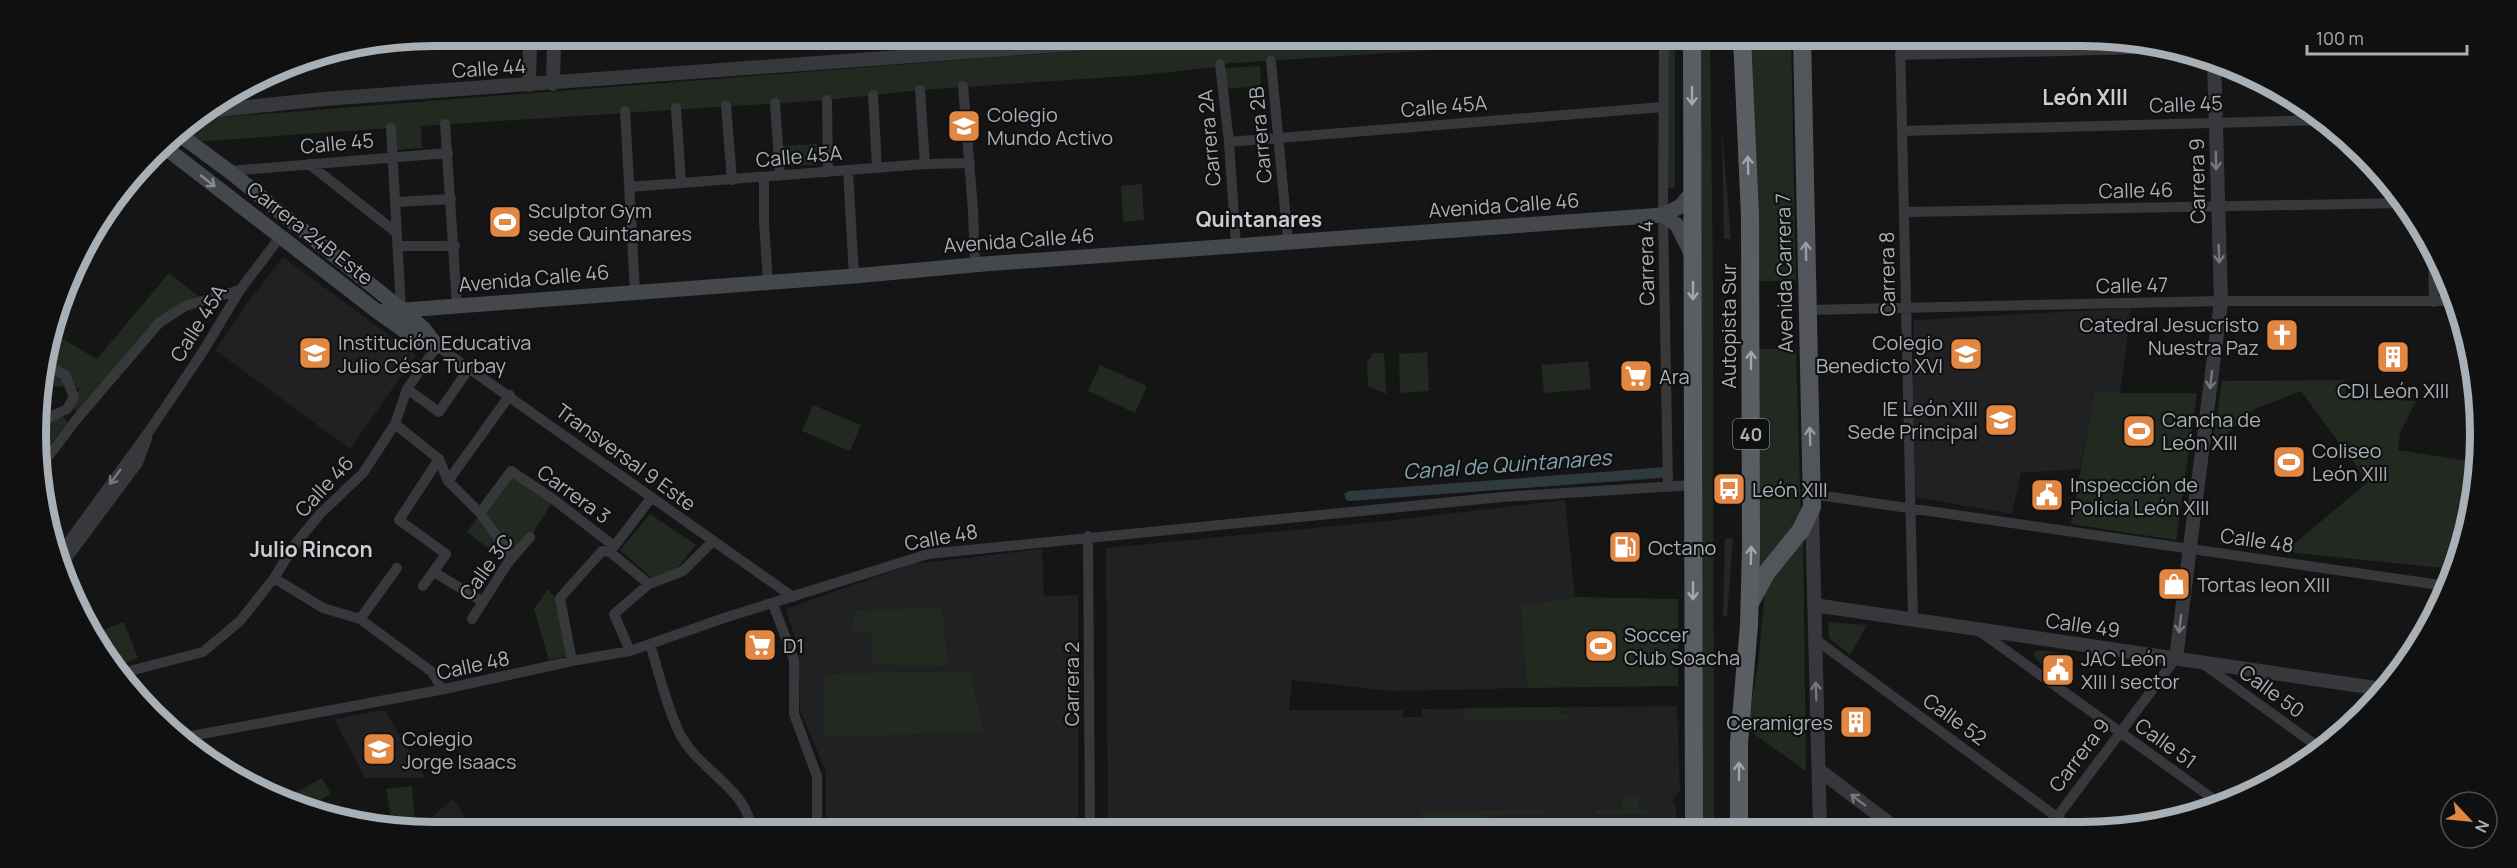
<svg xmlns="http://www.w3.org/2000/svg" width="2517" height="868" font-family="Manrope,sans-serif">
<rect width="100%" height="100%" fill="#151516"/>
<path fill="#212123" d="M 283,257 L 416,355 L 350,449 L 215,350 L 246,305 Z
M 2131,308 L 2120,393 L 2094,393 L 2080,469 L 2021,473 L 2012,514 L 1916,497 L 1913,393 L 1914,320 Z
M 1565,500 L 1575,597 L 1520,605 L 1527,688 L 1393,691 L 1292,680 L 1289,710 L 1403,710 L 1403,717 L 1422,717 L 1422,709 L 1677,706 L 1680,790 L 1672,801 L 1675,802 L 1678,827 L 1681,829 L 1108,831 L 1106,548 L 1387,521 Z
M 1042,549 L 1044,596 L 1078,595 L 1078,831 L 826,831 L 826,772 L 800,710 L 798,648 L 786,609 L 912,564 Z
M 385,710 L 425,778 L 365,778 L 334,719 Z
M 453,798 L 474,832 L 418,830 Z"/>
<path fill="#222921" d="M 1750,37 L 1791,37 L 1796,281 L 1758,281 Z
M 1617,38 L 1220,64 L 1216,67 L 1142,75 L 920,90 L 827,100 L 421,126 L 422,148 L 393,150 L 391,128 L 163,144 L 171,135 L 198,119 L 1193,42 Z
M 1668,38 L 1675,38 L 1675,188 L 1668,188 Z
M 1699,38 L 1710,38 L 1713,280 L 1714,829 L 1703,829 L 1699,441 Z
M 1260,66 L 1261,86 L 1226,89 L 1225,68 Z
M 1722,130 L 1731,239 L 1724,239 Z
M 817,144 L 817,165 L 778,166 L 777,146 Z
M 126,183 L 87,271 L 57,323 L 77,258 L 118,192 Z
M 1142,184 L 1144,220 L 1123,222 L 1121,186 Z
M 169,273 L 199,297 L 183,303 L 78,413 L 73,407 L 79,388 L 39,385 L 54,334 L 97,359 Z
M 1758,349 L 1796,349 L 1801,520 L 1759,571 Z
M 1427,352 L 1429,391 L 1400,393 L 1399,354 Z
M 1373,353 L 1384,353 L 1386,394 L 1368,386 L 1367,361 Z
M 1588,361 L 1591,389 L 1544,393 L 1541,365 Z
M 1100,365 L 1147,386 L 1135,413 L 1088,391 Z
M 2345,380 L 2346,397 L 2416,401 L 2400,433 L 2398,450 L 2480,463 L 2468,537 L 2454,569 L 2295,553 L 2289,548 L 2368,482 L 2301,391 L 2255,409 L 2212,447 L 2222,381 Z
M 2094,393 L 2197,393 L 2176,540 L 2071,524 Z
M 813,405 L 861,425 L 850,451 L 802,431 Z
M 62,416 L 68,422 L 37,461 L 38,428 Z
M 1668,467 L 1668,478 L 1348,500 L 1343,493 Z
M 511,472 L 553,501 L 531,536 L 507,563 L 467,532 Z
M 650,514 L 696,545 L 676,569 L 651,577 L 620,550 Z
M 1803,532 L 1806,771 L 1747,729 L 1758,664 L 1766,582 Z
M 1733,538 L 1727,616 L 1723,617 L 1725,539 Z
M 548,589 L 556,599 L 568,656 L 549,660 L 534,609 Z
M 1575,597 L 1678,599 L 1678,686 L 1527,688 L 1520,605 Z
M 942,608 L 948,666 L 872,665 L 871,634 L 852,629 L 855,610 Z
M 124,622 L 138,658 L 114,668 L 106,659 L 96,633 Z
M 1828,622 L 1867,625 L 1850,655 L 1829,638 Z
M 2037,650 L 2060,653 L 2050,675 L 2033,654 Z
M 970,671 L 984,732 L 824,737 L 825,674 Z
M 1559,707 L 1559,714 L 1569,714 L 1569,720 L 1464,720 L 1465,708 Z
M 322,778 L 331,794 L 307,807 L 302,805 L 295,793 Z
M 412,786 L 415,826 L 393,827 L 386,789 Z
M 1622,796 L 1639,796 L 1639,811 L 1646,811 L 1646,814 L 1596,814 L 1596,810 L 1623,810 Z
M 1544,809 L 1544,813 L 1540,814 L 1513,814 L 1423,826 L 1420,811 Z"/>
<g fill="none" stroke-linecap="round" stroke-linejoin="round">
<path stroke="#2f3a3e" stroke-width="10" d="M 1350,496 L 1668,472"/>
<path stroke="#36383b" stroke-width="10" d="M 1900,37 L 1913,619
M 1664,38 L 1663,215 L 1668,487
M 1900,55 L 2177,48
M 1271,61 L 1288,241
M 1220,64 L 1229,142 L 1236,245
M 963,86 L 973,210 L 975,264
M 920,90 L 925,164
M 873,95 L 877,168
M 827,100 L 828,172
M 775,103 L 780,176
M 726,106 L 732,180
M 676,108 L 681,183
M 625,111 L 635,292
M 445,124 L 457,306
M 391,128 L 401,309
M 1902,131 L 2327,120
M 1229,142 L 1663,107
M 309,164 L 397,233
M 848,170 L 854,276
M 229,171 L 448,153
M 764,178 L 764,223 L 768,281
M 630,187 L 925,164 L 970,163
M 397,202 L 451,199
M 1904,212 L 2405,203
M 398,246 L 455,246
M 2433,246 L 2434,302
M 70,283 L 94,230
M 1807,310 L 2221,301 L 2458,301
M 48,366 L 50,347
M 407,389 L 439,412 L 470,367
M 38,423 L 67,409 L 74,397 L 65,375 L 48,366
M 395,424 L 439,459 L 448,481 L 480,513 L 512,557
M 38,470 L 76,420 L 159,323 L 185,306 L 240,290
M 448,481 L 510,395
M 1811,494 L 2447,586
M 480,513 L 511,471 L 553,499 L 614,546
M 1088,536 L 1090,831
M 610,552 L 649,584
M 58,556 L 150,430 L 202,353 L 240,290 L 280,237
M 62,565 L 138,463 L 147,439
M 434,572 L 483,602
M 274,578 L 323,608 L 360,619 L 432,672 L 439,684 L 440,690
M 423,586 L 446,554 L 399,520 L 439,459
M 773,604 L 794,660 L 794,714 L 817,776 L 817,831
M 360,619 L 397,568
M 472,619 L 507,564 L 530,537
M 1979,631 L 2219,803
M 1815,639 L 2073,829
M 650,644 C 659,673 666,705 679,732 C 697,770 747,787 752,831
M 630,651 L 614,614 L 649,584 L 683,571 L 713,541
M 572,661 L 560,598 L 602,551 L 610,552 L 651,498
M 2202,663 L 2321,749
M 118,674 L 203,652 L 240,621 L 274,578 L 296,543 L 320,514 L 363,473 L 395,424 L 407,389 L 437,346 L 793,597
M 180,738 L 440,690 L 572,661 L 630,651 L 724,618 L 928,554 L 1502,497 L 1693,485
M 2057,817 L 2176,658"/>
<path stroke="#36383b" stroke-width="14" d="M 553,84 L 554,43
M 529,85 L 530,43
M 210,111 L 324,99 L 1130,40
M 1812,510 L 1820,829
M 1814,605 L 2382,689
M 2176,658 L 2221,301 L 2214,60
M 1819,770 L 1897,829"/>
<path stroke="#44474b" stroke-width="15" d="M 176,132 L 229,171 L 401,309 L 424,329 L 437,346
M 162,145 L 378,312 L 418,340 L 437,346
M 1663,215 L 1677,225 L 1691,253
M 378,312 L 854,276 L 984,264 L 1663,215 L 1681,206 L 1692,192"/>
<path stroke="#52565a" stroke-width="18" d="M 1750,603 L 1767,572 L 1801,530 L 1812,507 L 1802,37"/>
<path stroke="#5a5e63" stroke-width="18" d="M 1692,38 L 1694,829
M 1739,829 L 1739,742 L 1749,625 L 1751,550 L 1750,216 L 1742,37"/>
</g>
<defs><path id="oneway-shaft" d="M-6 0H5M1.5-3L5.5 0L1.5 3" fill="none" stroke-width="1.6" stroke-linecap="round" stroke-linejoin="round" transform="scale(1.5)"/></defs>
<g stroke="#a0a7ad">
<use href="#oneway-shaft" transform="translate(1692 96) rotate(90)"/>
<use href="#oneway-shaft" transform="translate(1748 165) rotate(-92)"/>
<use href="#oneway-shaft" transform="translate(1693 291) rotate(90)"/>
<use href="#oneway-shaft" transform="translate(1751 360) rotate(-90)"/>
<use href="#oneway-shaft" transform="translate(1751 555) rotate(-89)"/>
<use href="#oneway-shaft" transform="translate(1693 591) rotate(90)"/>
<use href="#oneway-shaft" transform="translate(1739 771) rotate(-90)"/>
</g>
<g stroke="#75797e">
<use href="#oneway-shaft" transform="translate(2216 161) rotate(89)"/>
<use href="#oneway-shaft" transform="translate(2219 254) rotate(88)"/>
<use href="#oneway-shaft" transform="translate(2211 380) rotate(97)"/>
<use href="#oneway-shaft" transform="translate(115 477) rotate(126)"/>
<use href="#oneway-shaft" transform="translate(2180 624) rotate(97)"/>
<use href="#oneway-shaft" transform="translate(1816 691) rotate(-92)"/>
<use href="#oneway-shaft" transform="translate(1858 800) rotate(-143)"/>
</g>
<use stroke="#858b90" href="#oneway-shaft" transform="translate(208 181) rotate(38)"/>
<g stroke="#979da3">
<use href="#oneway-shaft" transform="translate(1806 251) rotate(-91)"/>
<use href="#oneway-shaft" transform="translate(1810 436) rotate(-92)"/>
</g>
<defs>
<g id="school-square" transform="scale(1.725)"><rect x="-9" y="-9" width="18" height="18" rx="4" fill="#e18742" stroke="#101011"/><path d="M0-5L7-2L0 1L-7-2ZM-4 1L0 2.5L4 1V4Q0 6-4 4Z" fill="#fff"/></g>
<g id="stadium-square" transform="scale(1.725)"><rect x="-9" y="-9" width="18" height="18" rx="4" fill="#e18742" stroke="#101011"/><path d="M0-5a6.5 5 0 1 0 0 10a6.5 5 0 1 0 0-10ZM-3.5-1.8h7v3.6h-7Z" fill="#fff"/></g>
<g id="church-square" transform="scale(1.725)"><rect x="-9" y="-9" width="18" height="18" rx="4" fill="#e18742" stroke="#101011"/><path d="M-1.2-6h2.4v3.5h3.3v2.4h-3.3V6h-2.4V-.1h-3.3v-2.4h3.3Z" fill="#fff"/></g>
<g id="building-square" transform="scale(1.725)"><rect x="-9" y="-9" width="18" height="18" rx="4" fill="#e18742" stroke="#101011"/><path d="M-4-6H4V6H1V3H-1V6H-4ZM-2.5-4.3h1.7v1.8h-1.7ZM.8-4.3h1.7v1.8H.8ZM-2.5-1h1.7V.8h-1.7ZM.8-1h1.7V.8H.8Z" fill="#fff"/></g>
<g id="supermarket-square" transform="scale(1.725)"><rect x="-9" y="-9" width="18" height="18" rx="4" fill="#e18742" stroke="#101011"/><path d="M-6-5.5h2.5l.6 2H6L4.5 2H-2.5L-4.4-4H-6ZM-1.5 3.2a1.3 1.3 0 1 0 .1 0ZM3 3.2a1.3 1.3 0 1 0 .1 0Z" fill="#fff"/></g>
<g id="bus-square" transform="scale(1.725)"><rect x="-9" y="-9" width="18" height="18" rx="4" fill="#e18742" stroke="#101011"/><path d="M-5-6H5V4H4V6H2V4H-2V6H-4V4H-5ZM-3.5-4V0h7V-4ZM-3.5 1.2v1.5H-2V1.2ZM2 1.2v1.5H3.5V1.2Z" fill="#fff"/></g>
<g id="civic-square" transform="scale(1.725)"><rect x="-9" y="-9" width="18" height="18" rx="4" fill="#e18742" stroke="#101011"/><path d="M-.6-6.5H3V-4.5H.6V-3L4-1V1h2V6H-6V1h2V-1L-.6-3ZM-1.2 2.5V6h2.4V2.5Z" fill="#fff"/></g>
<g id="fuel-square" transform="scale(1.725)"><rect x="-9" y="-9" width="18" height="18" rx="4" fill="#e18742" stroke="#101011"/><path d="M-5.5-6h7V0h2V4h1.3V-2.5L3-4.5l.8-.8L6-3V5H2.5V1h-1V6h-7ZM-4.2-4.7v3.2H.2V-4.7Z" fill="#fff"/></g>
<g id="shop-square" transform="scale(1.725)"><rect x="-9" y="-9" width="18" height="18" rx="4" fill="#e18742" stroke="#101011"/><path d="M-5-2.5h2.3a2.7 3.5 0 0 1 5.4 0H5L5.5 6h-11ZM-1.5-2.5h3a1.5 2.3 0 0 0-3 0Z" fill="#fff"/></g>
</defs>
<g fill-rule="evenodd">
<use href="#school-square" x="964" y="126"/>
<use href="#stadium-square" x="505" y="222"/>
<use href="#church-square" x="2282" y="335"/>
<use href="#school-square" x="315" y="353"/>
<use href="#school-square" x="1966" y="354"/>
<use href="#building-square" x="2393" y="357"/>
<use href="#supermarket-square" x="1636" y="376"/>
<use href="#school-square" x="2001" y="420"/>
<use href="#stadium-square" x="2139" y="431"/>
<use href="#stadium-square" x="2289" y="462"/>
<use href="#bus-square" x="1729" y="489"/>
<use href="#civic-square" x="2047" y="495"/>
<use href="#fuel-square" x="1625" y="547"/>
<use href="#shop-square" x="2174" y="584"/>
<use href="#supermarket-square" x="760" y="645"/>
<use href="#stadium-square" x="1601" y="646"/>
<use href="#civic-square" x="2058" y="670"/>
<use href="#building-square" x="1856" y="722"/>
<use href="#school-square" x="379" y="749"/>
</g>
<g text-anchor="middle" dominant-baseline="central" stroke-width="4.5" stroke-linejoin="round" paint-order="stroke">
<rect fill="#101011" stroke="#7a7f84" stroke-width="1.5" x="1733" y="419" width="36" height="30" rx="4.5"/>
<g font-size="18" font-weight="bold" fill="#a8afb5">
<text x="1751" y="434">40</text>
</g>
<g font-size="20" fill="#a8afb5" stroke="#101011">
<text transform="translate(489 68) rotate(-4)">Calle 44</text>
<text transform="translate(2186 104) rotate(-2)">Calle 45</text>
<text transform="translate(1444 106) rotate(-5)">Calle 45A</text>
<text transform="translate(1260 135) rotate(-95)">Carrera 2B</text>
<text transform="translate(1209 138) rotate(-95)">Carrera 2A</text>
<text transform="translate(337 143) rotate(-5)">Calle 45</text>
<text transform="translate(799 156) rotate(-5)">Calle 45A</text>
<text transform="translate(2197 181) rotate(-91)">Carrera 9</text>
<text transform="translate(2136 190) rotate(-1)">Calle 46</text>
<text transform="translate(1504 205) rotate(-4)">Avenida Calle 46</text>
<text transform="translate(310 233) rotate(38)">Carrera 24B Este</text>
<text transform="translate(1019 240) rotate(-4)">Avenida Calle 46</text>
<text transform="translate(1646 263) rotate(-91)">Carrera 4</text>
<text transform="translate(1784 273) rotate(-91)">Avenida Carrera 7</text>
<text transform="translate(1887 274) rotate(-91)">Carrera 8</text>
<text transform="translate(534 278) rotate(-5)">Avenida Calle 46</text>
<text transform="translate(2132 285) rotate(-1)">Calle 47</text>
<text transform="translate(198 323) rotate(-58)">Calle 45A</text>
<text transform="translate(1728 326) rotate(-90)">Autopista Sur</text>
<text transform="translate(626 457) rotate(36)">Transversal 9 Este</text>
<text transform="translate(324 486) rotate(-47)">Calle 46</text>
<text transform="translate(574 494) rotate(36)">Carrera 3</text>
<text transform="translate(941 537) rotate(-10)">Calle 48</text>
<text transform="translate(2257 540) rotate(8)">Calle 48</text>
<text transform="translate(486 567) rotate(-54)">Calle 3C</text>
<text transform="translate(2083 625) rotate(8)">Calle 49</text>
<text transform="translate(473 665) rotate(-12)">Calle 48</text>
<text transform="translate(1071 684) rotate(-90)">Carrera 2</text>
<text transform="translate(2272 691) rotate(36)">Calle 50</text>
<text transform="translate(1955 719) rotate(36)">Calle 52</text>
<text transform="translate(2166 743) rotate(36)">Calle 51</text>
<text transform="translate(2079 755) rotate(-53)">Carrera 9</text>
</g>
<g font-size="20" fill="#a8afb5" stroke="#101011" text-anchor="start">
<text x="987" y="114">Colegio<tspan x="987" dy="23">Mundo Activo</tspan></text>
<text x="528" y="210">Sculptor Gym<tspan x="528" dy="23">sede Quintanares</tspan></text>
<text x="2259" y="324" text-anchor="end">Catedral Jesucristo<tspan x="2259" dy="23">Nuestra Paz</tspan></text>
<text x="338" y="342">Institución Educativa<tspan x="338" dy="23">Julio César Turbay</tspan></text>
<text x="1943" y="342" text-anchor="end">Colegio<tspan x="1943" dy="23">Benedicto XVI</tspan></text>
<text x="1659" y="376">Ara</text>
<text x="2393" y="390" text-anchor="middle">CDI León XIII</text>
<text x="1978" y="408" text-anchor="end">IE León XIII<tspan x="1978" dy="23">Sede Principal</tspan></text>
<text x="2162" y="419">Cancha de<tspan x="2162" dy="23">León XIII</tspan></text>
<text x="2312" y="450">Coliseo<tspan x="2312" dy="23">León XIII</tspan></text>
<text x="2070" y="484">Inspección de<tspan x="2070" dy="23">Policia León XIII</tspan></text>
<text x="1752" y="489">León XIII</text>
<text x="1648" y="547">Octano</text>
<text x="2197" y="584">Tortas leon Xlll</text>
<text x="1624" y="634">Soccer<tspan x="1624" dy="23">Club Soacha</tspan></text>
<text x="783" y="645">D1</text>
<text x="2081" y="658">JAC León<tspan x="2081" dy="23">XIII I sector</tspan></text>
<text x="1833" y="722" text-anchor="end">Ceramigres</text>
<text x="402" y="738">Colegio<tspan x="402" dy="23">Jorge Isaacs</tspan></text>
</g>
<g font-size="21" font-weight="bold" fill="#c8cdd2" stroke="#101011">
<text x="2085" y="97">León XIII</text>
<text x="1259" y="219">Quintanares</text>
<text x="311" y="549">Julio Rincon</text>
</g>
<g font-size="21" font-style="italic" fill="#82a3ad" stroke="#101011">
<text transform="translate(1507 464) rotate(-4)">Canal de Quintanares</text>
</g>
</g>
<path d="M0 0H2517V868H0ZM434 46H2082A388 388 0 0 1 2470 434V434A388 388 0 0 1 2082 822H434A388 388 0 0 1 46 434V434A388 388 0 0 1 434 46Z" fill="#101011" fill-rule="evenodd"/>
<path fill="none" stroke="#a8afb5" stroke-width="8" d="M434 46H2082A388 388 0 0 1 2470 434V434A388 388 0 0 1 2082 822H434A388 388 0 0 1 46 434V434A388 388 0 0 1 434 46Z"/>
<g transform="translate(2469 820) rotate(116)"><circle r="28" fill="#101011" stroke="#4d5053" stroke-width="1.5"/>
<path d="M0-4.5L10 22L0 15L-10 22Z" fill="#e18742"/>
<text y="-9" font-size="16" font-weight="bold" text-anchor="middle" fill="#a8afb5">N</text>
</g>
<path d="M2307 45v9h160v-9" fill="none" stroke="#a8afb5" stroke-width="3"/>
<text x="2316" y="45" font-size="18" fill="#a8afb5" stroke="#101011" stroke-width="4.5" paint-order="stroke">100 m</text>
</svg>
